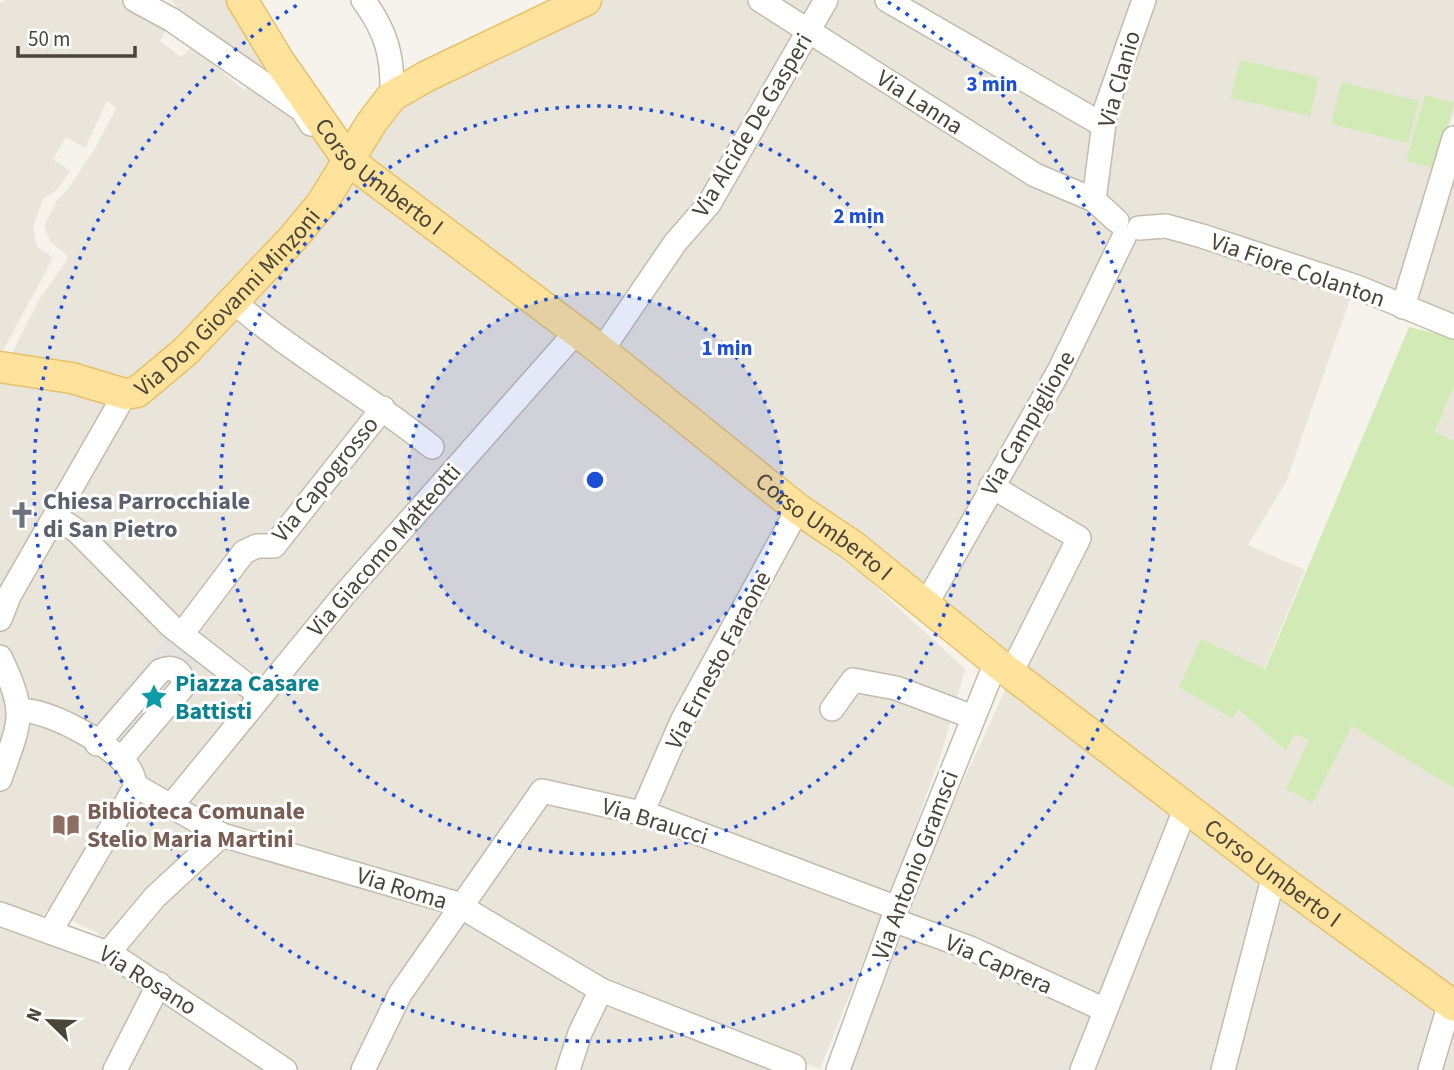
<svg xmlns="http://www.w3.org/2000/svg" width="1454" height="1070" viewBox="0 0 1454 1070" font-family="'Source Sans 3',sans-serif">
<rect width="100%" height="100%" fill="#f6f3ec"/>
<g fill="#eae5da">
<path d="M6 0H129L168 27 160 41 181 57 192 47 244 90 250 83 295 114 335 160 322 189 131 386 8 361 39 300 66 261 68 256 50 241 44 226 58 199 68 189 96 147 116 108 107 101 85 148 66 137 53 159 70 171 57 190 43 199 33 227 37 246 53 258 0 356V3Z"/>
<path d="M172 0H227L266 68 257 75 183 19Z"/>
<path d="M602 0H1454V111L1390 314 1350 299 1286 482 1248 545 1305 570 1264 669 1237 710 1285 750 1294 733 1309 741 1313 803 1352 725 1454 788V987L1318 891 821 513 756 455 748 461 535 282 356 156 392 105 567 21Z"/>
<path d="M1454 169V317L1415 303Z"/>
<path d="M347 177 497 289 767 505 863 575 965 669 942 751 902 864 820 1069 788 1056 778 1070H298L277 1060 95 932 68 919 51 906 38 920 0 908V371L131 403Z"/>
<path d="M1454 386V441L1435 432Z"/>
<path d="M1005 690 1088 745 1177 813 1073 1070H845L920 876Z"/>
<path d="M1185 822 1261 878 1215 1070H1087Z"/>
<path d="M1278 896 1454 1016V1070H1230Z"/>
<path d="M0 928 93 958 122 973 147 991 108 1070H0Z"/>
<path d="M164 994 270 1070H124Z"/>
</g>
<g fill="#d2eab5">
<path d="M1240 60 1319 78 1310 116 1231 98Z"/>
<path d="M1342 82 1419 101 1408 143 1331 124Z"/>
<path d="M1425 95 1454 103 1436 169 1406 161Z"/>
<path d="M1409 327 1454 338V386L1435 432 1454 441V788L1352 726 1313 803 1286 789 1309 740 1294 734 1286 751 1238 710 1231 718 1179 687 1201 639 1265 669Z"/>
</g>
<path fill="#e5e3e0" d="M168 635 200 662 193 671 204 680 148 748 142 743 134 752 97 722Z"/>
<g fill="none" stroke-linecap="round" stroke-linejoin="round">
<defs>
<g id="minor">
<path d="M135 0 172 20 302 110 311 124"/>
<path d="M363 0C387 32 393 57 392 96"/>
<path d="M760 0 1035 175 1094 200 1117 221"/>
<path d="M887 0 1103 125"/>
<path d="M1094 200 1106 108 1144 0"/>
<path d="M1139 228 1166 226 1202 236 1357 287 1454 327"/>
<path d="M233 301C295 355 368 395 432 447"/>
<path d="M1403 307 1454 138"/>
<path d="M602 350 675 243 709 204 826 0"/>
<path d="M991 486 1079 538 1011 673"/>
<path d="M55 516 77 531 171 626 261 696"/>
<path d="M925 606 1059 371 1124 237"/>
<path d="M0 619 9 596 125 394"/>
<path d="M182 634 244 552 257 546H274L383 408"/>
<path d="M0 657C28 715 20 721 0 779"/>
<path d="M832 709 853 680 896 688 973 717"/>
<path d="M20 711C47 708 117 747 130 770 133 774 134 781 136 786L222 835 455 903 601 990 794 1066"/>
<path d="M97 744 160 671C174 664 185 673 182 688L121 759"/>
<path d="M171 806 343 596 577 331"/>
<path d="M642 813 682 721 798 509"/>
<path d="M0 914 113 955 285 1070"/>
<path d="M893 920 970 948 1105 1010"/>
<path d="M50 932 136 786"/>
<path d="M108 953 155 897 222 835"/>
<path d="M115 1070 159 984"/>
<path d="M363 1070 400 994 542 791 650 815 897 908"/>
<path d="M568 1070 580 1033 601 990"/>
<path d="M838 1070 897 908 996 662"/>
<path d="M1082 1070 1186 807"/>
<path d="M1223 1070 1274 875"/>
<path d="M1430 1070 1450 1003"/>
</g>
<g id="major">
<path id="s1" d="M242 0 279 61 348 160 597 347 798 509 853 546 996 662 1274 875 1454 1006"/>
<path id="s2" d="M0 367 72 378 125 394 137 392 186 351 293 238 322 203 372 122 392 96 427 76 586 0"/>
</g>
</defs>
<use href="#minor" stroke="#c2bbae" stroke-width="26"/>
<use href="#major" stroke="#e6c16a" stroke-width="33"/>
<use href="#minor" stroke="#fff" stroke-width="23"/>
<use href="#major" stroke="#ffe39c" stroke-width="30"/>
</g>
<circle cx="595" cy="480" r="187" fill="#1d4ed8" fill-opacity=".12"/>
<g fill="none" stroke="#1d4ed8" stroke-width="3.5" stroke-dasharray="3.5 7">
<circle cx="595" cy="480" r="187"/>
<circle cx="595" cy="480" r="374"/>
<path d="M888 2A561 561 0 1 1 302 2"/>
</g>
<defs>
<symbol id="church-bare" viewBox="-9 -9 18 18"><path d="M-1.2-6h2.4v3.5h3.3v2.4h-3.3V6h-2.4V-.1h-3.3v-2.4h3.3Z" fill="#6b7280" stroke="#fff" stroke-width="2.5" paint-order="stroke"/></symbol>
<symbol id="sight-bare" viewBox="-9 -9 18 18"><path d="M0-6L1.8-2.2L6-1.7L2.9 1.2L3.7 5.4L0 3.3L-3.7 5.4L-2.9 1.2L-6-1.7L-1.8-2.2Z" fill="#0f9aa8" stroke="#fff" stroke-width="2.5" paint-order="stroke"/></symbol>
<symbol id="library-bare" viewBox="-9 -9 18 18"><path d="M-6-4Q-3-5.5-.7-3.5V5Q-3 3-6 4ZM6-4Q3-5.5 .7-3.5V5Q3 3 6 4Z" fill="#8d6e63" stroke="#fff" stroke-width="2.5" paint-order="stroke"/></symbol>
</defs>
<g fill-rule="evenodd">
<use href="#church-bare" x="3" y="496" width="38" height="38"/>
<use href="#sight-bare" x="135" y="678" width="38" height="38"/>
<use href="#library-bare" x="47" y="806" width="38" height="38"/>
</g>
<g text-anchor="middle" stroke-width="6" stroke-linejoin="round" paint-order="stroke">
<g font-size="24" fill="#4b4439" stroke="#fff">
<text transform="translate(1119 79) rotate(-74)" y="8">Via Clanio</text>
<text transform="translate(920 102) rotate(33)" y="8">Via Lanna</text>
<text transform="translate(752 125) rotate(-59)" y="8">Via Alcide De Gasperi</text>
<text dy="8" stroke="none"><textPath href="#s1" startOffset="226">Corso Umberto I</textPath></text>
<text transform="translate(1298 270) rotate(19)" y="8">Via Fiore Colanton</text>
<text dy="8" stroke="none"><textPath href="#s2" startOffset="268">Via Don Giovanni Minzoni</textPath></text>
<text transform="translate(1028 423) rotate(-60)" y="8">Via Campiglione</text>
<text transform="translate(325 479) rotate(-51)" y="8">Via Capogrosso</text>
<text dy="8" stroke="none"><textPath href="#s1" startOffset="793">Corso Umberto I</textPath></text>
<text transform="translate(384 550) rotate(-49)" y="8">Via Giacomo Matteotti</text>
<text transform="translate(718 660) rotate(-62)" y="8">Via Ernesto Faraone</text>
<text transform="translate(655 821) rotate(17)" y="8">Via Braucci</text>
<text transform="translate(915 865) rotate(-69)" y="8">Via Antonio Gramsci</text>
<text dy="8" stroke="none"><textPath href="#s1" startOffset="1360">Corso Umberto I</textPath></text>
<text transform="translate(402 888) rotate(17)" y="8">Via Roma</text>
<text transform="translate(999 964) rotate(24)" y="8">Via Caprera</text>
<text transform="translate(148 980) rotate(32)" y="8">Via Rosano</text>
</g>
<g font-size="24" font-weight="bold" fill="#5b616d" stroke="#fff" text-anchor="start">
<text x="43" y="509">Chiesa Parrocchiale<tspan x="43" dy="28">di San Pietro</tspan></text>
</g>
<g font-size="24" font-weight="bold" fill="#0d838f" stroke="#fff" text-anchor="start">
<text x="175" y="691">Piazza Casare<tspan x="175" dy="28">Battisti</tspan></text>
</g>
<g font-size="24" font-weight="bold" fill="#785e54" stroke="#fff" text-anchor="start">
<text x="87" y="819">Biblioteca Comunale<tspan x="87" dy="28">Stelio Maria Martini</tspan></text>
</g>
</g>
<circle cx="595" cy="480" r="10" fill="#1d4ed8" stroke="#fff" stroke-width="3.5"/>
<g font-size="21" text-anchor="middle" font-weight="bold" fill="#1d4ed8" stroke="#fff" stroke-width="6" stroke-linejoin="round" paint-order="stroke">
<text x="992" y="91">3 min</text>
<text x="859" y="223">2 min</text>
<text x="727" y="355">1 min</text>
</g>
<g transform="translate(49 1021) rotate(293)" stroke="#ffffff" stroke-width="5" paint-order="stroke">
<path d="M0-5L12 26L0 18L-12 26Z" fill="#4b4439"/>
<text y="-10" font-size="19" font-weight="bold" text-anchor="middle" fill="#4b4439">N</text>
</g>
<path d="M18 46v10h117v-10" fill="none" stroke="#4b4439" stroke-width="3.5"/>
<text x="28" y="46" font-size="21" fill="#4b4439" stroke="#ffffff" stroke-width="5" paint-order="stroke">50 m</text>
</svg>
